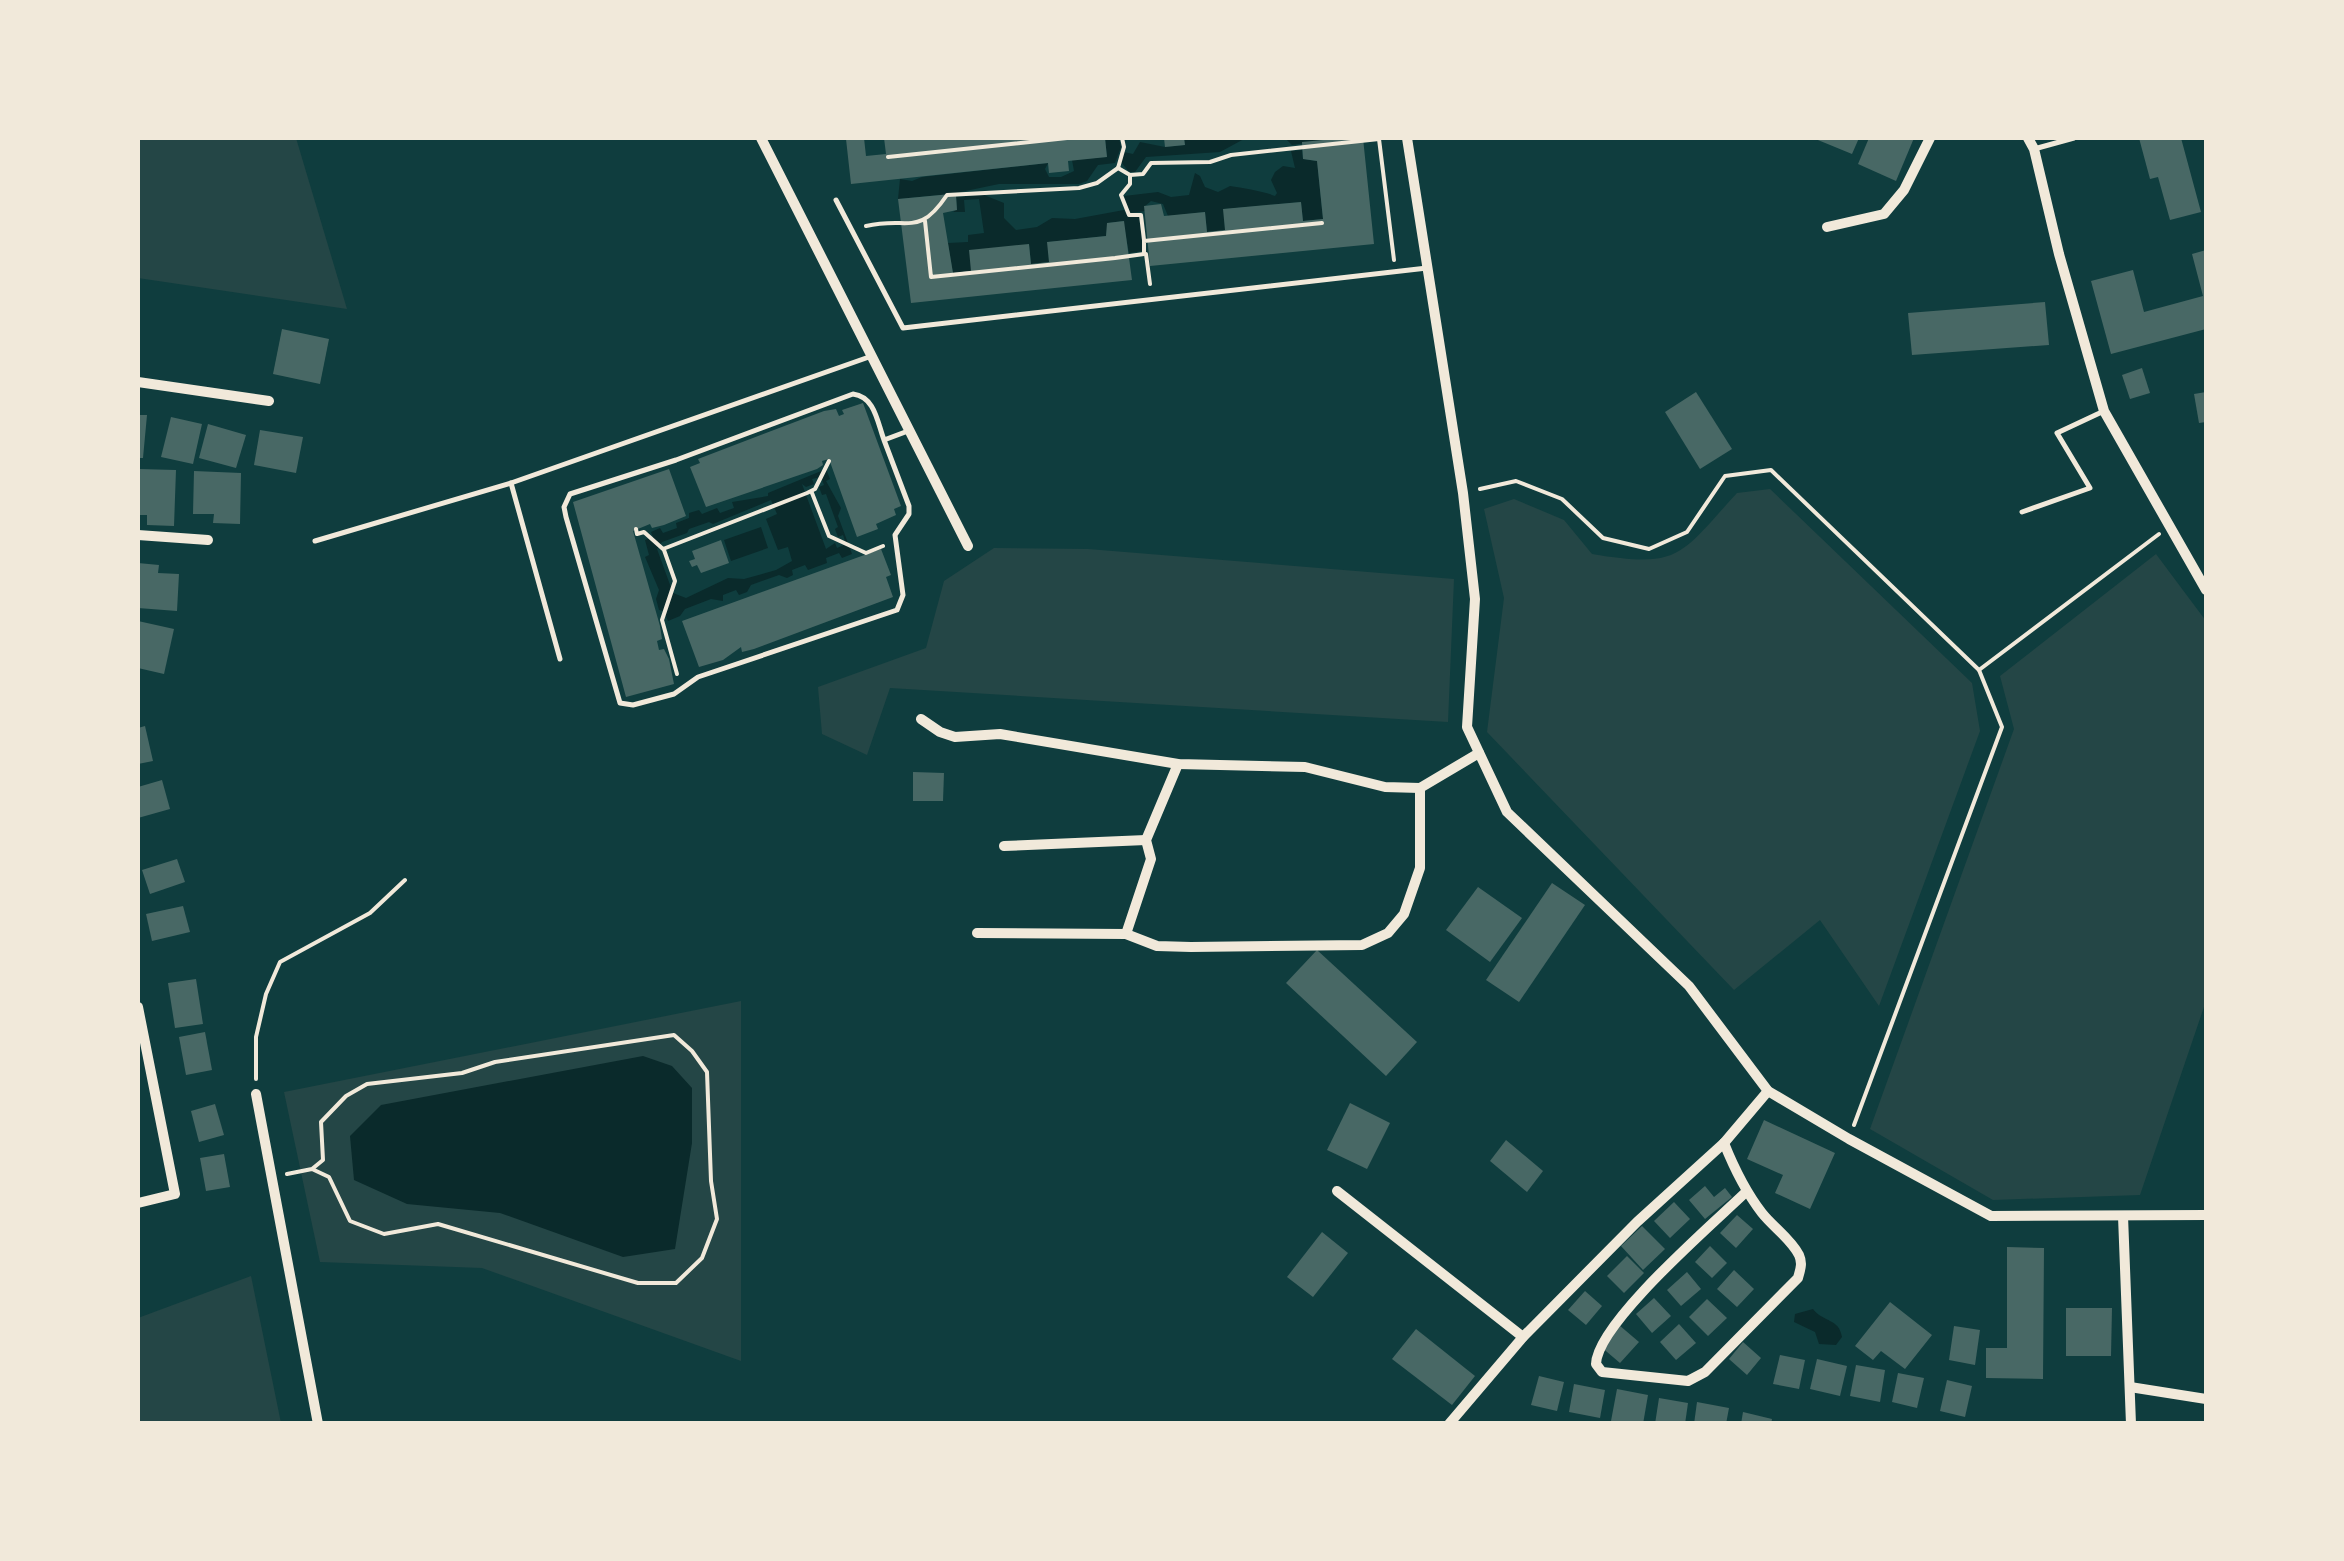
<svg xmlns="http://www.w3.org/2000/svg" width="2344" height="1561" viewBox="0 0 2344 1561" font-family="Merriweather,serif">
<rect width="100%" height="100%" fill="#0f3d3e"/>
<g fill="#244646">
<path d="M138 138H296L347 309 138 278Z"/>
<path d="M1770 489 1972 683 1980 731 1879 1006 1820 920 1734 990 1487 732 1504 598 1484 509 1514 499 1564 520 1592 554C1681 569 1680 555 1737 493Z"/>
<path d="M994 548 1088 549 1454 579 1448 722 890 688 867 755 822 734 818 687 926 648 944 581Z"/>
<path d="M2156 554 2206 621V1001L2140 1195 1993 1200 1870 1129 2014 729 2000 676Z"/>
<path d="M741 1001V1361L482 1268 320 1262 284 1092Z"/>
<path d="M251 1276 281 1423H138V1318Z"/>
</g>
<g fill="#0a2a2b" fill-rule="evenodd">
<path d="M1105 138H1119L1121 147 1115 163 1098 165 1087 181 1079 184H999L951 194 898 199 900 179 912 181 922 177 1048 163 1045 169 1049 177H1061L1074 171 1072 160 1107 157Z"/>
<path d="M1184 138H1331V139L1292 145 1286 139H1244L1220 152 1146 157 1135 172H1129L1121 162 1124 152 1133 154 1140 142 1165 147 1185 145Z"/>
<path d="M1302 150 1303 159 1317 161 1323 219 1303 221 1301 202 1224 209 1225 230 1207 232 1205 212 1168 216 1163 204 1151 201 1145 206V211L1130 213 1124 196 1158 192 1171 197 1189 195 1195 173 1200 176 1205 187 1218 192 1230 186C1243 188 1263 191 1275 196L1277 193 1271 180 1275 172 1283 166 1295 168 1291 151Z"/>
<path d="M984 195 1004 203V218L1016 230 1037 227 1052 218 1075 219 1124 210 1128 217H1139L1143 251 1129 253 1123 221 1108 223 1106 236 1048 242 1049 262 1031 264 1029 244 971 271 953 273 948 243 968 242V235L984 233 979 199 964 200 965 212H953L957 209 956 197Z"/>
<path d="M826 469 830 479 826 481 841 508 838 516 852 554 842 558 839 553 826 558 827 563 808 570 805 565 792 570 793 575 787 578 779 575 751 585 747 592 739 595 736 590 723 595V601L711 599 685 609 680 616 668 621 664 611 659 610 656 599 659 590 645 557 649 555 645 540 653 537 651 532 660 528 663 533 677 528 676 523 689 518V513L699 510 702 514 717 508 720 513 734 508 732 502 768 496V493ZM821 477 824 485 819 487 822 495 826 494 838 527 835 529 838 537 843 535 846 544 837 548 835 543 826 549 802 484 806 487 814 484 812 479ZM771 500 777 514 766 519 778 550 788 547 792 561 776 570 744 579 728 578 686 598 673 593 657 549 662 542 687 533 689 529 709 522 713 524Z"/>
<path d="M761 527 768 548 731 561 724 540Z"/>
<path d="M643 1056 672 1066 692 1088V1143L675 1249 623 1257 500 1213 407 1204 354 1180 350 1136 381 1105Z"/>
<path d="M1813 1309C1824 1323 1839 1318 1842 1337L1836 1345 1819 1344 1815 1332 1794 1322 1795 1314Z"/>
</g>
<g fill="#486865">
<path d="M864 138 866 156 886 154 884 138H1105L1107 157 1068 161 1069 171 1049 173 1048 163 851 184 846 139Z"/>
<path d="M1164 138H1184L1185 145 1165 147Z"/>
<path d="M1344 138H1363L1374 244 1150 266 1144 206 1161 204 1164 216 1205 212 1207 232 1225 230 1223 209 1301 202 1303 221 1323 219 1317 161 1303 159 1302 142Z"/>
<path d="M1813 138H1859L1852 154Z"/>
<path d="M1869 138H1914L1896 181 1858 164Z"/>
<path d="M2139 138H2181L2201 212 2170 220 2158 177 2150 179Z"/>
<path d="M951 194 956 195 957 210 943 213 953 273 971 271 969 250 1029 244 1031 264 1049 262 1047 242 1106 236 1107 223 1124 221 1132 280 911 303 898 199Z"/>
<path d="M2206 250V329L2111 354 2091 281 2133 270 2144 312 2203 296 2192 254Z"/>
<path d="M2045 302 2049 345 1912 355 1908 313Z"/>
<path d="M282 329 329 339 320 384 273 374Z"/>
<path d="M2142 368 2150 393 2130 399 2122 375Z"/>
<path d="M1696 392 1732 449 1700 469 1665 412Z"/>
<path d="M2206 392V422L2199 423 2194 394Z"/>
<path d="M863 403 901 506 894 509 896 515 876 524 878 529 857 537 829 459 822 461 823 465 817 469 706 507 690 467 700 463 698 459 824 411 836 409 839 416 844 414 842 410Z"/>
<path d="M138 415H147L143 458H138Z"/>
<path d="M171 417 202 424 193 464 161 457Z"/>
<path d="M208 424 246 435 236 468 199 458Z"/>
<path d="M260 430 303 437 296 473 254 465Z"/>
<path d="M138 469 176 470 174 526 147 525V515H138Z"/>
<path d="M669 469 686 516 664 525 652 528 650 524 633 531 660 626 662 639 657 641 659 650 664 649 669 659 674 684 626 697 573 502Z"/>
<path d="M194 471 241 473 240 524 213 523 214 514H193Z"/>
<path d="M721 540 729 563 701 573 697 565 692 567 689 561 695 559 692 551Z"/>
<path d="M881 549 891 575 886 577 893 597 754 649 742 652 741 647 723 660 699 667 682 621Z"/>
<path d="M138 563 159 565 158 573 179 574 177 611 138 608Z"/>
<path d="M138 621 174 629 164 674 138 668Z"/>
<path d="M145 726 153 761 138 764V728Z"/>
<path d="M913 772 944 773 943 801H913Z"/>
<path d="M162 780 170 809 138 818V787Z"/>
<path d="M177 859 185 882 150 894 142 870Z"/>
<path d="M1552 883 1585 905 1519 1002 1486 980Z"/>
<path d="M1478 887 1522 918 1490 962 1446 930Z"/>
<path d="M183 906 190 932 152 941 146 914Z"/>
<path d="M1317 950 1417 1042 1386 1076 1286 983Z"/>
<path d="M196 979 203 1024 175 1028 168 983Z"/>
<path d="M205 1032 212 1070 186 1075 179 1037Z"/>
<path d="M1350 1103 1390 1123 1367 1169 1327 1150Z"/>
<path d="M215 1104 224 1135 199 1142 191 1111Z"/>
<path d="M1764 1120 1835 1153 1810 1209 1775 1193 1783 1175 1747 1159Z"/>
<path d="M1506 1140 1543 1171 1527 1192 1490 1161Z"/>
<path d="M224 1154 230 1187 206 1191 200 1158Z"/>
<path d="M1705 1186 1714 1197 1725 1188 1732 1197 1705 1219 1689 1200Z"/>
<path d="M1674 1202 1690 1219 1670 1238 1654 1221Z"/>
<path d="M1737 1215 1753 1229 1736 1248 1720 1233Z"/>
<path d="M1642 1226 1665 1249 1643 1270 1621 1246Z"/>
<path d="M1322 1232 1348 1253 1313 1297 1287 1277Z"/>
<path d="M1710 1246 1727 1263 1712 1278 1695 1262Z"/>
<path d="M2007 1247 2044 1248 2043 1379 1986 1378V1348H2007Z"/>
<path d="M1627 1256 1644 1273 1624 1293 1607 1276Z"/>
<path d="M1734 1270 1754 1289 1737 1307 1717 1289Z"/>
<path d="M1687 1272 1701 1289 1681 1306 1667 1290Z"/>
<path d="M1585 1291 1602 1306 1586 1325 1568 1310Z"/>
<path d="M1654 1298 1671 1316 1652 1333 1636 1314Z"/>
<path d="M1707 1299 1727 1318 1708 1336 1689 1317Z"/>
<path d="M1890 1302 1932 1335 1905 1369 1881 1351 1873 1360 1855 1346Z"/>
<path d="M2066 1308H2112L2111 1356H2066Z"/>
<path d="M1679 1324 1696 1343 1676 1360 1660 1342Z"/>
<path d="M1619 1325 1639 1342 1620 1363 1600 1346Z"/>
<path d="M1954 1326 1980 1330 1975 1365 1949 1360Z"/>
<path d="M1416 1329 1475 1376 1452 1405 1392 1359Z"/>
<path d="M1743 1342 1761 1358 1747 1375 1729 1359Z"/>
<path d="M1780 1355 1805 1360 1799 1389 1773 1384Z"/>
<path d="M1817 1359 1847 1366 1840 1396 1810 1389Z"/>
<path d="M1856 1365 1885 1370 1880 1402 1850 1396Z"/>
<path d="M1898 1373 1924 1378 1917 1408 1892 1402Z"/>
<path d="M1539 1376 1564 1382 1557 1411 1531 1405Z"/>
<path d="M1947 1380 1972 1386 1965 1417 1940 1411Z"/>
<path d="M1574 1384 1605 1390 1600 1418 1569 1412Z"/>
<path d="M1617 1389 1648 1395 1643 1424 1611 1421Z"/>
<path d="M1659 1398 1688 1403 1685 1424H1655Z"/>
<path d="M1697 1402 1729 1408 1726 1424H1694Z"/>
<path d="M1743 1412 1772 1419 1771 1424H1741Z"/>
</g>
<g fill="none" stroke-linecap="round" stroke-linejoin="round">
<g stroke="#f1e9da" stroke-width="4">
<path d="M888 157 1067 138"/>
<path d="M1118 168 1124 147 1122 138"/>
<path d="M1130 175 1143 174 1151 163 1210 162 1231 155 1379 139 1394 260"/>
<path d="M925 221 931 277 1115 258 1144 254V241L1322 223"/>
<path d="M866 226C909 216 918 238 947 195L1079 188 1097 183 1118 168 1130 175V184L1121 195 1129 215H1141L1144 240"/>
<path d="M1146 254 1150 284"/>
<path d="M1480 489 1516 481 1562 499 1603 538 1649 549 1687 532 1725 476 1771 470 1979 670 2002 727 1854 1125"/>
<path d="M812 493 829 536 866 553 883 546"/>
<path d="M636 529 637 534 644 532 663 549 807 493 815 489 829 461"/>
<path d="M664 550 675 581 662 620 677 674"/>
<path d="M1979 670 2159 534"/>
<path d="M256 1079V1037L266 994 280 962 370 913 405 880"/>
<path d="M287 1174 312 1169 323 1160 321 1122 346 1096 367 1084 462 1073 495 1062 674 1035 692 1051 707 1072 711 1181 717 1219 702 1258 676 1283H638L438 1224 384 1234 350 1221 329 1177 312 1169"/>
</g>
<g stroke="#f1e9da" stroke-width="5">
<path d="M2034 149 2074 138"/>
<path d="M836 200 903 328 1427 268"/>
<path d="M884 440 909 506V514L895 535 903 595 897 610 698 677 674 694 633 705 620 703 566 517 564 507 570 494 676 460 853 394C875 397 877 421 884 440L908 431"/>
<path d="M2022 512 2090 488 2057 433 2104 411"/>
<path d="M315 541 511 483"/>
<path d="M560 659 511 483 869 357"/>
</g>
<g stroke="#f1e9da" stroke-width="10">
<path d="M761 138 968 546"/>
<path d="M1407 138 1463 493 1475 599 1467 727 1507 812 1689 986 1768 1091 1849 1139 1991 1216 2206 1215"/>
<path d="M2028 138 2034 149 2059 254 2104 411 2206 590"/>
<path d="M1827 227 1884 214 1904 190 1930 138"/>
<path d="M138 382 269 401"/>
<path d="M138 535 208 540"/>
<path d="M921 719 940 732 955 737 1000 734 1178 764 1305 767 1385 787 1420 788 1479 753"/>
<path d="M1004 846 1146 840"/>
<path d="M977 933 1126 934 1157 946 1191 947 1362 945 1388 933 1404 914 1420 868V788"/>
<path d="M1126 934 1151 859 1146 840 1178 764"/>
<path d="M138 1007 175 1194 138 1203"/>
<path d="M256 1094 318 1424"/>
<path d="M1724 1143C1734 1168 1745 1191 1762 1213 1773 1227 1791 1239 1799 1255 1803 1264 1800 1270 1798 1278L1705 1372 1688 1381 1602 1372 1596 1364C1597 1323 1714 1223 1747 1191"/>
<path d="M1337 1191 1523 1337"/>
<path d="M2123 1216 2131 1424"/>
<path d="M2130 1387 2206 1399"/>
<path d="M1449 1424 1523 1337 1637 1222 1724 1143 1768 1091"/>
</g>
</g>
<rect width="2344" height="1561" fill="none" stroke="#f1e9da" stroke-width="280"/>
</svg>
